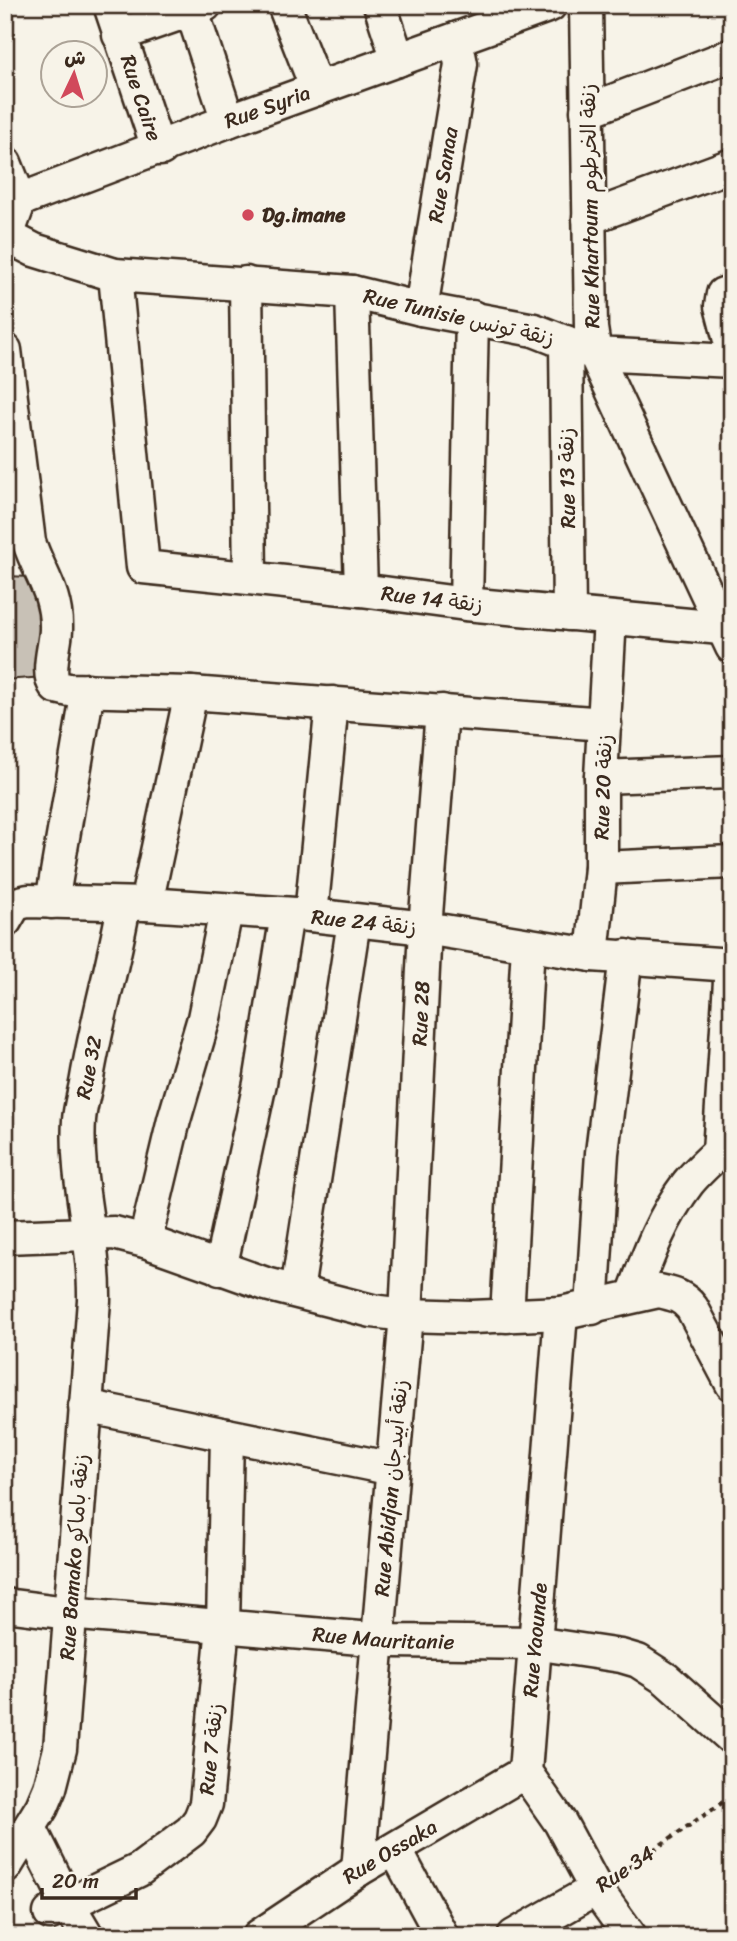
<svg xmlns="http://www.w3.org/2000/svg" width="737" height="1941" viewBox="0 0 737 1941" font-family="Sriracha,'Playpen Sans Arabic',sans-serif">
<rect width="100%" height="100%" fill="#f7f3e8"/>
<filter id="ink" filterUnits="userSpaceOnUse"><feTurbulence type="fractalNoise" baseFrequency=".0143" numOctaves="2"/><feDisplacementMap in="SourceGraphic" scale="14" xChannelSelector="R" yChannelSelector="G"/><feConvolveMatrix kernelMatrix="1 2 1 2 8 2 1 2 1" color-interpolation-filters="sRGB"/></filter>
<g filter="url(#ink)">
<path fill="#c8c1b6" stroke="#3b2a1e" stroke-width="2" d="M5 576 32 577 50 618 44 677 5 680Z"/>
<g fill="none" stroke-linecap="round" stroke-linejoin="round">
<defs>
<g id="street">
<path id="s1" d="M110 5 156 142 161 149"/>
<path d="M190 5 228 121"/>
<path d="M284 5 317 89"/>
<path d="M380 5 398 60"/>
<path d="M586 5 591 328 595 354 732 361"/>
<path d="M119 35 205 5"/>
<path d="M587 111 732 55"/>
<path d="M5 163 20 200"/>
<path d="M589 218 732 165"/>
<path d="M5 235 34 250 115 275 352 292 421 309 534 330 595 354 732 647"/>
<path id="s2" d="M5 241 20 200 228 121 550 5"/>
<path d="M115 275 143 567 361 590 466 604 721 628"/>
<path d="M246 283 250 577"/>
<path d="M352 292 361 590"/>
<path d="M732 292 723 294 721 306 732 348"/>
<path id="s3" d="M421 309 461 64 456 39"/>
<path d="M566 342 569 614"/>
<path d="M5 350 29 542C39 573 57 593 56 629 56 645 45 673 56 687L69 690 191 693 605 724"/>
<path d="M466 604 472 317"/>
<path d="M601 777 732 772"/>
<path d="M601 868 732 862"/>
<path d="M52 902 88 690"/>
<path d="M146 904 191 693"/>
<path d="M311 915 332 703"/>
<path d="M5 921 15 904 28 901 146 904 311 915 425 928 592 955 732 965"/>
<path d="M592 955 601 868V777L610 618"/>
<path d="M719 1152 731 965"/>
<path d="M5 1237 114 1233 145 1241 266 1284 372 1311 406 1315 472 1317 561 1313 659 1291C673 1294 683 1296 692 1308L732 1384"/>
<path d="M145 1241 174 1120 204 1018 226 911"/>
<path d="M220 1269 260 1083 287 914"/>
<path d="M297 1291 354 921"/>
<path d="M633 1296C648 1256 662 1217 688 1183 701 1167 717 1154 732 1140"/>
<path d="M592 1308 602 1153 626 956"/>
<path d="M561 1313 525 1772 560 1822 596 1889 630 1936"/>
<path d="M507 1316 528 945"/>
<path d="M85 1406 393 1469"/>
<path id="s4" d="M5 1605 68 1613 395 1641 534 1643 621 1656 638 1661 666 1679 732 1738"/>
<path d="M30 1828 68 1904 87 1936"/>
<path d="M395 1849 442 1936"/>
<path id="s5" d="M5 1867 42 1807 50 1788 60 1749 94 1300C95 1240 75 1180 79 1120 80 1106 85 1091 87 1078 97 1019 114 963 124 905"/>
<path id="s6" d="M358 1870 406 1315 425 928 442 711"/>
<path d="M50 1913 139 1870 191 1831 200 1819 206 1804 223 1626 227 1435"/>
<path id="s7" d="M259 1936 358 1870 525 1772"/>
<path d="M514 1936 596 1889"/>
</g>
</defs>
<use href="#street" stroke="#3b2a1e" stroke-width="37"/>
<path stroke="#3b2a1e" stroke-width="4.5" stroke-dasharray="5 5" stroke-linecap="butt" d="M620 1873 732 1796"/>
<use href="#street" stroke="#f7f3e8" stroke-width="32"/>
</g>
</g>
<circle fill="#d1495b" stroke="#f7f3e8" stroke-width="2.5" cx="248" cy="215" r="7"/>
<g text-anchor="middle" stroke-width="6" stroke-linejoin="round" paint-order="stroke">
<g font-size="21" fill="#3b2a1e" stroke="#f7f3e8">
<text dy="7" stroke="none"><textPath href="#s1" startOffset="98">Rue Caire</textPath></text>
<text dy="7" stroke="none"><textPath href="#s2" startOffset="308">Rue Syria</textPath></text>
<text dy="7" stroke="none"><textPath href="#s3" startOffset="136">Rue Sanaa</textPath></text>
<text transform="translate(590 206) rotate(-91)" y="7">Rue Khartoum زنقة الخرطوم</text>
<text transform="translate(459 317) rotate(13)" y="7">Rue Tunisie زنقة تونس</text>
<text transform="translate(567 478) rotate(-91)" y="7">Rue 13 زنقة</text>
<text transform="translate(432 599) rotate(7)" y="7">Rue 14 زنقة</text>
<text transform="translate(603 787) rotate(-88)" y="7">Rue 20 زنقة</text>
<text transform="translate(364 922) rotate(6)" y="7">Rue 24 زنقة</text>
<text dy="7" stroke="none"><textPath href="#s6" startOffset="859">Rue 28</textPath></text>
<text dy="7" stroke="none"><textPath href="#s5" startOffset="816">Rue 32</textPath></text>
<text transform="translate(391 1488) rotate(-85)" y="7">Rue Abidjan زنقة أبيدجان</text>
<text transform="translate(74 1557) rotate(-86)" y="7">Rue Bamako زنقة باماكو</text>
<text dy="7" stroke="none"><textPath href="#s4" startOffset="380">Rue Mauritanie</textPath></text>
<text transform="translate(535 1640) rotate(-85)" y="7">Rue Yaounde</text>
<text transform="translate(211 1749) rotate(-84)" y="7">Rue 7 زنقة</text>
<text dy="7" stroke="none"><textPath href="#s7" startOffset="156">Rue Ossaka</textPath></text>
<text transform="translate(625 1869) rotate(-34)" y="7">Rue 34</text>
</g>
<g font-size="21" font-weight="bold" fill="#3b2a1e" stroke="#f7f3e8" text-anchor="start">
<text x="262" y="222">Dg.imane</text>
</g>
</g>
<rect width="737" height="1941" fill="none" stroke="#f7f3e8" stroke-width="28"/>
<rect x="14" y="14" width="709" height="1913" fill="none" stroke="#3b2a1e" stroke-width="2.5" filter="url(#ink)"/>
<g transform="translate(74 74) rotate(4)"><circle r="33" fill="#f7f3e8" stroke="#aca397" stroke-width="2"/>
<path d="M0-5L12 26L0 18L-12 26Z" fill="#d1495b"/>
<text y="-10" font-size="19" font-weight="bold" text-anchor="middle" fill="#3b2a1e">ش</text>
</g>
<path d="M42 1888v10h94v-10" fill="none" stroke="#3b2a1e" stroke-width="3.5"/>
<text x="52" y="1888" font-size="21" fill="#3b2a1e" stroke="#f7f3e8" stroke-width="5" paint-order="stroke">20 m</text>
</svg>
